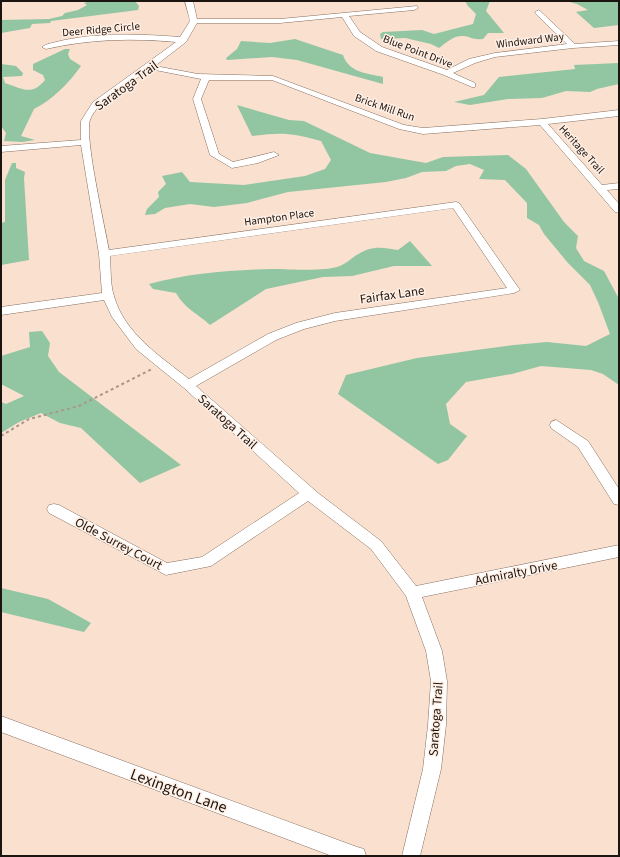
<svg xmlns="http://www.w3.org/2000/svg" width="620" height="857" viewBox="0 0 620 857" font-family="'Source Sans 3',sans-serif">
<rect width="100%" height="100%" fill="#f9e0cf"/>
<g fill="#92c5a1">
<path d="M90 1H135L139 6 138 10 51 21 50 23 32 24 30 28 1 33V20L49 19 62 16 65 13 78 10 87 5 84 3Z"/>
<path d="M465 1H490L486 11 504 33H488L483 39C472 40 472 37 464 36 454 35 447 42 439 48L431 44 405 38 381 39 380 34 383 32 422 30 434 34 473 24 476 14 468 6Z"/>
<path d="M566 1H619V25L594 28 576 12 588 10 577 4Z"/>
<path d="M295 39 343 55C349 73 367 73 383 77V84L297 60 272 57 227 60 226 58 237 49 241 41 270 43Z"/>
<path d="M65 49H70L68 54 70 59 81 66C69 83 52 100 34 109L21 136 35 140 22 142 4 141 6 133 1 126V64L16 66 23 73 22 76 3 77 5 83C23 89 32 96 45 80L43 75 33 70V64Z"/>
<path d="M619 63V84L597 89 590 92 566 91 542 98 508 99 470 105 454 102 484 95 499 77 575 69 574 65Z"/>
<path d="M237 105 289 120 304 121 370 153 426 163 443 157 508 155 526 169 564 222 578 236 576 248 584 261 604 271 619 299V385L603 374 591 370 541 366 512 374 466 382 446 404 450 424 467 436 448 460 438 464 338 394 346 375 417 358 514 345 547 342 586 346 610 334 598 302 590 285 568 263 544 234 539 225 527 218V203L505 180 479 179 484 170 470 164 456 166 446 171 422 172 406 178 386 182 288 192 247 203 214 207 190 204 165 208 155 214 145 215 147 209 159 197 158 192 166 184 162 176 182 172 190 182 244 185 305 176 325 169 331 160 321 141C292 133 282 132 252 136Z"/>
<path d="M12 163H16V168L25 172 24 178 29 260 1 265V223L5 222V180Z"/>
<path d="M410 241 432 266H394L352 276 323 277 266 289 210 325C197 313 185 309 176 293L153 289 149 284C189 273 232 270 273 269 291 269 324 272 340 266 345 264 351 259 355 256 371 245 381 247 398 250Z"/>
<path d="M42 331 50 343 48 356 59 372 181 465 140 483 81 428 60 423 41 413 19 422 1 433V402L6 404 24 396 1 384V356L30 347 29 332Z"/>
<path d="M1 588 48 599 91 623 84 632 1 612Z"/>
</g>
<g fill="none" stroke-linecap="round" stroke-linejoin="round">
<defs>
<g id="street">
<path d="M185 1H193L197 19H280L417 6 418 8 414 10 349 16 360 32 382 47 447 70 469 59 495 53 567 44 536 14 535 12 539 10 575 44 619 41V45L573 48 495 57 475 63 453 73 475 83V87H472L444 75 376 51 354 36 342 17 280 23H197L186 42 155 66 198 74 273 76 404 125 423 128 542 119 619 110V116L548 124 602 185 619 183V189L607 190 619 204V213L615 212 540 125 423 134 399 129 272 80H209L201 99 219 154 233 162 274 152 279 155 258 163 232 168 210 155 193 99 201 79 150 69C133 82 97 100 90 120 84 135 105 228 109 250L456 202 459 203 520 290 514 293 335 321 304 329 276 340 196 386 318 493 381 541 416 586 619 545V557L422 597 442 651 447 681 446 725 441 769 420 856H402L423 769 428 725 431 681 426 651 406 596 371 549 308 501 211 566 166 575 49 513 47 509 49 505 54 504 59 505 167 563 202 557 299 493 184 388 136 349 112 317 104 300 1 315V307L102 293 99 254 81 145 1 152V146L81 140V121L93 102 176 42C132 38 89 39 46 49L42 47C46 44 52 43 56 42 97 32 139 34 180 37L190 21ZM453 208 507 288 335 313 296 323 268 334 189 379C161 357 124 333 114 296 110 284 111 269 110 256Z"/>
<path d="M556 420 588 441 619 489V505L614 504 578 447 551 428 550 425 551 422Z"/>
<path d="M1 716 357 847 364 849 366 856H332L1 732Z"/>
</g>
</defs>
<use href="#street" stroke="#866f60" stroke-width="1"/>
<path stroke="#a99689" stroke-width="2" stroke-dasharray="3 3" stroke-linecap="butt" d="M1 436 29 419 79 406 152 369"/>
<use href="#street" fill="#fff" fill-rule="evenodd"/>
</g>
<g text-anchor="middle" stroke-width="3" stroke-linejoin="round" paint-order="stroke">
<g font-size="11" fill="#1c140e" stroke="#ffefe5">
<text transform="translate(101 29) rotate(-5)" y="4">Deer Ridge Circle</text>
<text transform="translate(530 40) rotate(-7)" y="4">Windward Way</text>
<text transform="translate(418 51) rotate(21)" y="4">Blue Point Drive</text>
<text transform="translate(385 107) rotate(19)" y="4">Brick Mill Run</text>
<text transform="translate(582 149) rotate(48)" y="4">Heritage Trail</text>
<text transform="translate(279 217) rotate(-8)" y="4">Hampton Place</text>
</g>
<g font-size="13" fill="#1c140e" stroke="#ffefe5">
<text transform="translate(126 85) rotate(-36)" y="5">Saratoga Trail</text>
<text transform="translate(392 294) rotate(-8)" y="5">Fairfax Lane</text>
<text transform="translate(228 421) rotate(42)" y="5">Saratoga Trail</text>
<text transform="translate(119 543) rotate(28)" y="5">Olde Surrey Court</text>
<text transform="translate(516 572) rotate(-11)" y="5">Admiralty Drive</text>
<text transform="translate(435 719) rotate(-86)" y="5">Saratoga Trail</text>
</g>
<g font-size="16" fill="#1c140e" stroke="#ffefe5">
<text transform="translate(179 790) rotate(20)" y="6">Lexington Lane</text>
</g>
</g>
<rect width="620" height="857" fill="none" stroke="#1c140e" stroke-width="4"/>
</svg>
